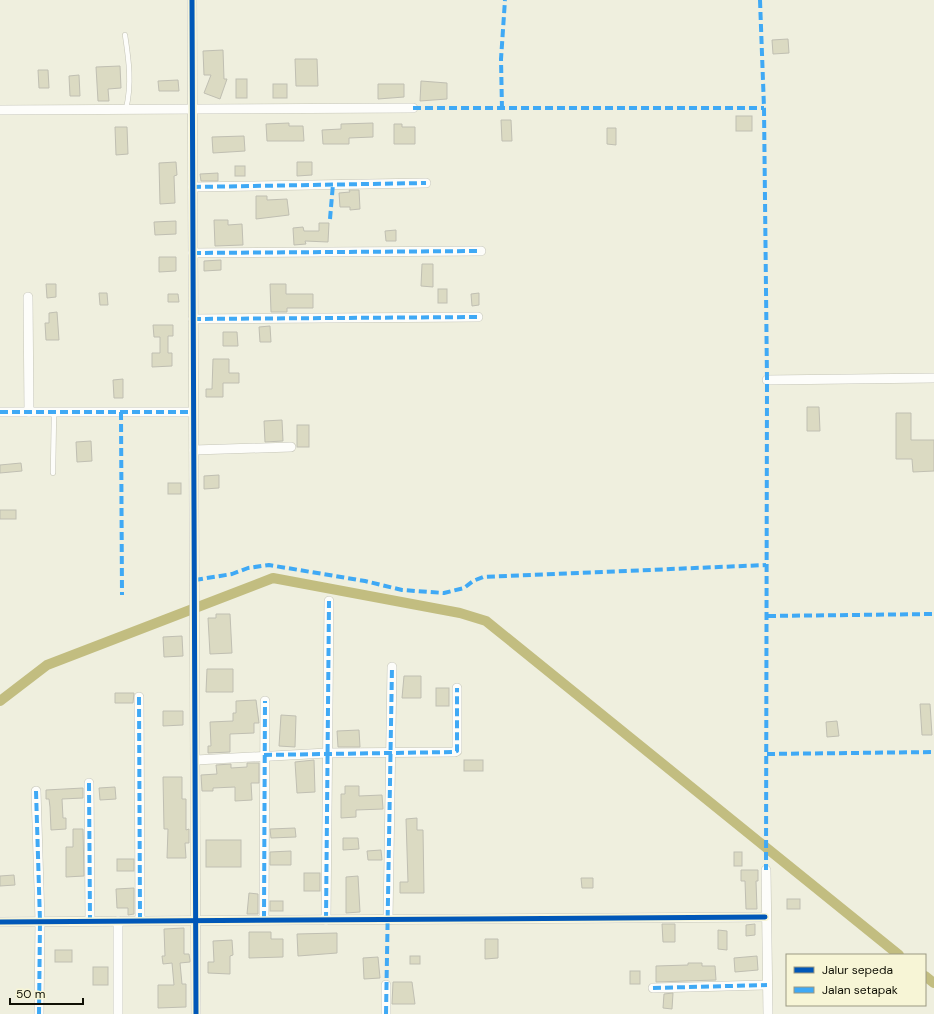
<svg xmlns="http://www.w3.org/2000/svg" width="934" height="1014" viewBox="0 0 934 1014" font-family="'DM Sans',sans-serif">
<rect width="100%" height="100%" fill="#efefde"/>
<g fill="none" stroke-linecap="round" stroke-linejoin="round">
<g stroke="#c2bd80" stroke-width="10">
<path d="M0 701 47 665 273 578 460 613 486 621 899 955"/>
<path d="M925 976 934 983"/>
</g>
</g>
<g fill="#dbdac2" stroke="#c0bfb2">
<path d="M788 39 789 53 773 54 772 40Z"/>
<path d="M223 50 224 79H227L220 99 204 93 211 75H204L203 51Z"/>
<path d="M295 59H317L318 86H296Z"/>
<path d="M120 66 121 88 108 89 109 101H98L96 67Z"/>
<path d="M38 70H48L49 88H39Z"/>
<path d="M79 75 80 96H70L69 76Z"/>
<rect x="236" y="79" width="11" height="19"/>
<path d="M178 80 179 91H159L158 81Z"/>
<path d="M421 81 447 83V99L420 101Z"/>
<rect x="273" y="84" width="14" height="14"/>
<path d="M378 84H404V97L378 99Z"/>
<rect x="736" y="116" width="16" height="15"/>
<path d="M501 120H511L512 141H502Z"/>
<path d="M289 123V126H303L304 141H267L266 124Z"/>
<path d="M373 123V137L349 138V144H323L322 130 341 129V124Z"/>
<path d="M394 124H402V127H415V144H394Z"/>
<path d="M115 127H127L128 154 116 155Z"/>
<path d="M607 128H616V145L607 144Z"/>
<path d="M244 136 245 151 213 153 212 137Z"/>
<path d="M176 162 177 175 174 176 175 203 160 204 159 163Z"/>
<path d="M297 162H312V175L297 176Z"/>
<rect x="235" y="166" width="10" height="10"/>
<path d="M218 173V181H201L200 174Z"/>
<path d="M349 190H359L360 209 350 210V207H340L339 193 350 192Z"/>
<path d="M256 196H267V200L287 199 289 215 256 219Z"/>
<path d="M214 220H228V225L242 224 243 245 215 246Z"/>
<path d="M176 221V234L155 235 154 222Z"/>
<path d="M319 223H329L328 242 305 241 306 244 294 245 293 228 303 227 304 231H319Z"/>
<path d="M396 230V241H386L385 231Z"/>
<path d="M159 257H176V271L159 272Z"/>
<path d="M221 260V270L204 271V261Z"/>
<path d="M422 264H433V287L421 286Z"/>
<path d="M46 284H56V297L47 298Z"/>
<path d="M270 284H286V294H313V308H287V312H271Z"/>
<rect x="438" y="289" width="9" height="14"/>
<path d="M99 293H107L108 305H100Z"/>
<path d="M479 293V305L472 306 471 294Z"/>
<path d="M168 294H178L179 302H168Z"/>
<path d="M57 312 59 340H46L45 323H49V313Z"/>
<path d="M153 325H173V336H168V353H172V366L152 367V353H160V337H154Z"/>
<path d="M270 326 271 342H260L259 327Z"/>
<path d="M223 332H237L238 346H223Z"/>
<path d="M213 359H229V373H239V383H223V397H206V389H212Z"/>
<path d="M123 379V398H114L113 380Z"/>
<path d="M807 407H819L820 431H807Z"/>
<path d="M896 413H911V440H934V471L913 472 912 459H896Z"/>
<path d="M282 420 283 441 265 442 264 421Z"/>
<rect x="297" y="425" width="12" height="22"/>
<path d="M91 441 92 461 77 462 76 442Z"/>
<path d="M21 463 22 471 0 473V465Z"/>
<path d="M219 475V488L204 489V476Z"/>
<rect x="168" y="483" width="13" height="11"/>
<rect x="0" y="510" width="16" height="9"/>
<path d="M216 614H230L232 653 210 654 208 618H216Z"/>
<path d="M182 636 183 656 164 657 163 637Z"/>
<path d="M207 669H233V692H206Z"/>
<path d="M404 676H421V698H402Z"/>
<rect x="436" y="688" width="13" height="18"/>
<path d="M115 693H134L133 703H115Z"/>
<path d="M256 700 259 723H254V733L230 734V752L208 753V746H211L210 722 233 721V713H236V701Z"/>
<path d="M920 704H930L932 735H922Z"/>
<path d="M163 711H183V725L163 726Z"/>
<path d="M281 715 296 716 295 747 279 746Z"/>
<path d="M837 721 839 736 827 737 826 722Z"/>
<path d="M359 730 360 747H338L337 731Z"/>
<path d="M314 760 315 792 297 793 295 762Z"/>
<rect x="464" y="760" width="19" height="11"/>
<path d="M247 763H259V783H251L252 800 235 801V787L213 788V791H202L201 775 217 774 216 765 231 764V768L247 767Z"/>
<path d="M163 777H182V799H186V830L189 829V843H185L186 858H167L168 829H164Z"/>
<path d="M345 786H359V796L382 795 383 809 356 810V817L341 818V794H345Z"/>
<path d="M115 787 116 799 100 800 99 788Z"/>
<path d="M83 788V798L62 799 63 818H66V829L51 830 50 807 49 799H46V790Z"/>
<path d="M417 818V830H423L424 893H400V882H408L406 819Z"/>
<path d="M295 828 296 837 271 838 270 829Z"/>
<path d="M73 829H83L84 876 66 877V847H73Z"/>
<path d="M343 838H358L359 849 343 850Z"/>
<rect x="206" y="840" width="35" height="27"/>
<path d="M381 850 382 860H368L367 851Z"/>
<path d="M291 851V865H270V852Z"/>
<rect x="734" y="852" width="8" height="14"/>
<rect x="117" y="859" width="17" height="12"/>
<path d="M741 870H758V881H756L757 909H746L745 881H741Z"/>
<rect x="304" y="873" width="16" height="18"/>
<path d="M14 875 15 885 0 886V876Z"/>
<path d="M358 876 360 912 346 913V877Z"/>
<path d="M581 878H593V888H582Z"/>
<path d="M134 888V914L128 915V908H117L116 889Z"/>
<path d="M249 893 258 894V914H247Z"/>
<rect x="787" y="899" width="13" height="10"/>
<rect x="270" y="901" width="13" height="10"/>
<path d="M662 924H675V942H663Z"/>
<path d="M755 924V935L746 936V925Z"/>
<path d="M184 928V954H189L190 960V962L180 963 182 984H186V1007L158 1008V985H174L172 963 163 964 162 956H165L164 929Z"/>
<path d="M718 930 727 931V950L718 949Z"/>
<path d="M249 932H271V939H283V957L249 958Z"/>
<path d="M337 933V953L298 956 297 934Z"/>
<path d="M485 939H498V958L485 959Z"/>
<path d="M232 940 233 955 230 956V974L208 973V962H214L213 941Z"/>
<rect x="55" y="950" width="17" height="12"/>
<rect x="410" y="956" width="10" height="8"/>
<path d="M757 956 758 970 735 972 734 958Z"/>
<path d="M378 957 380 978 364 979 363 958Z"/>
<path d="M688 963H702V966H715L716 980 656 982V966L688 965Z"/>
<rect x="93" y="967" width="15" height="18"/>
<rect x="630" y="971" width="10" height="13"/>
<path d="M393 982H412L415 1004H392Z"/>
<path d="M673 993 672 1009 663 1008 664 994Z"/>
</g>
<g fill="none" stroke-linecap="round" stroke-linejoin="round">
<defs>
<g id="lane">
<path d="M125 35C129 61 132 84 126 109"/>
<path d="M53 473 54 412"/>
</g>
<g id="street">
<path d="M192 0 196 1014"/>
<path d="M0 110 413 108"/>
<path d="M193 187 426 183"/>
<path d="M193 253 481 251"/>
<path d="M28 297 29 412"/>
<path d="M193 319 478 317"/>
<path d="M767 380 934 378"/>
<path d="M0 412H193"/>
<path d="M194 450 291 447"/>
<path d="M139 697 140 920"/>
<path d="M196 760 327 753 455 752 457 751V688"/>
<path d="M89 783 90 921"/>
<path d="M36 791 40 921 39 1014"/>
<path d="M766 870 768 1014"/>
<path d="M264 919 265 701"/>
<path d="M326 920 329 601"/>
<path d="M388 920 392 667"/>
<path d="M0 922 765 917"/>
<path d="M653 988 767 985"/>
<path d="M118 1014V921"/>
<path d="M386 1014V985"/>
</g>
</defs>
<use href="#lane" stroke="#c5c5b8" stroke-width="5.5"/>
<use href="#street" stroke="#c5c5b8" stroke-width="10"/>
<use href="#lane" stroke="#fdfdfa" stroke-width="4.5"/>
<use href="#street" stroke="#fdfdfa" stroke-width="9"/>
<g stroke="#3fa9f5" stroke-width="4" stroke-dasharray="8 4" stroke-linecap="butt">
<path d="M760 0 764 108 767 380 766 870"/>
<path d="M413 108H764"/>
<path d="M502 109 501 59 505 0"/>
<path d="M193 187 426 183"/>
<path d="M330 219 333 184"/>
<path d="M193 253 481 251"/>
<path d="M193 319 478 317"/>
<path d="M0 412H193"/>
<path d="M121 412 122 595"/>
<path d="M195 580 232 574 248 568 269 565 365 581 402 590 444 593 464 588 473 581 483 577 766 565"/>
<path d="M768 616 934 614"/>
<path d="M139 697 140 920"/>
<path d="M767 754 934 752"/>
<path d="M264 755 455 752 457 751V688"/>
<path d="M89 783 90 921"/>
<path d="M36 791 40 921 39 1014"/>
<path d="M264 919 265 701"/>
<path d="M326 920 329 601"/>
<path d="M653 988 767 985"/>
<path d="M386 1014 392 667"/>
</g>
<defs>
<g id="cycleway">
<path d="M192 0 196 1014"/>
<path d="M0 922 765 917"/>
</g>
</defs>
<use href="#cycleway" stroke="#f7f5d6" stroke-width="8"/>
<use href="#cycleway" stroke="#0057b8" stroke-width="5"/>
</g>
<rect x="786" y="954" width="140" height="52" fill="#f7f5d6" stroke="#9b9982"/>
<rect x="794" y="967" width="20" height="6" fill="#0057b8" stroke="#9b9982"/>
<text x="822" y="974" font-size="12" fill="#101005">Jalur sepeda</text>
<rect x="794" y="987" width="20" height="6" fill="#3fa9f5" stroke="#9b9982"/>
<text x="822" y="994" font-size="12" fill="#101005">Jalan setapak</text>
<path d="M10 998v6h73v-6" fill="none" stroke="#101005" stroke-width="2"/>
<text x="16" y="998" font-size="12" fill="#101005" stroke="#f7f5d6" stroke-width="3" paint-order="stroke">50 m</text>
</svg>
